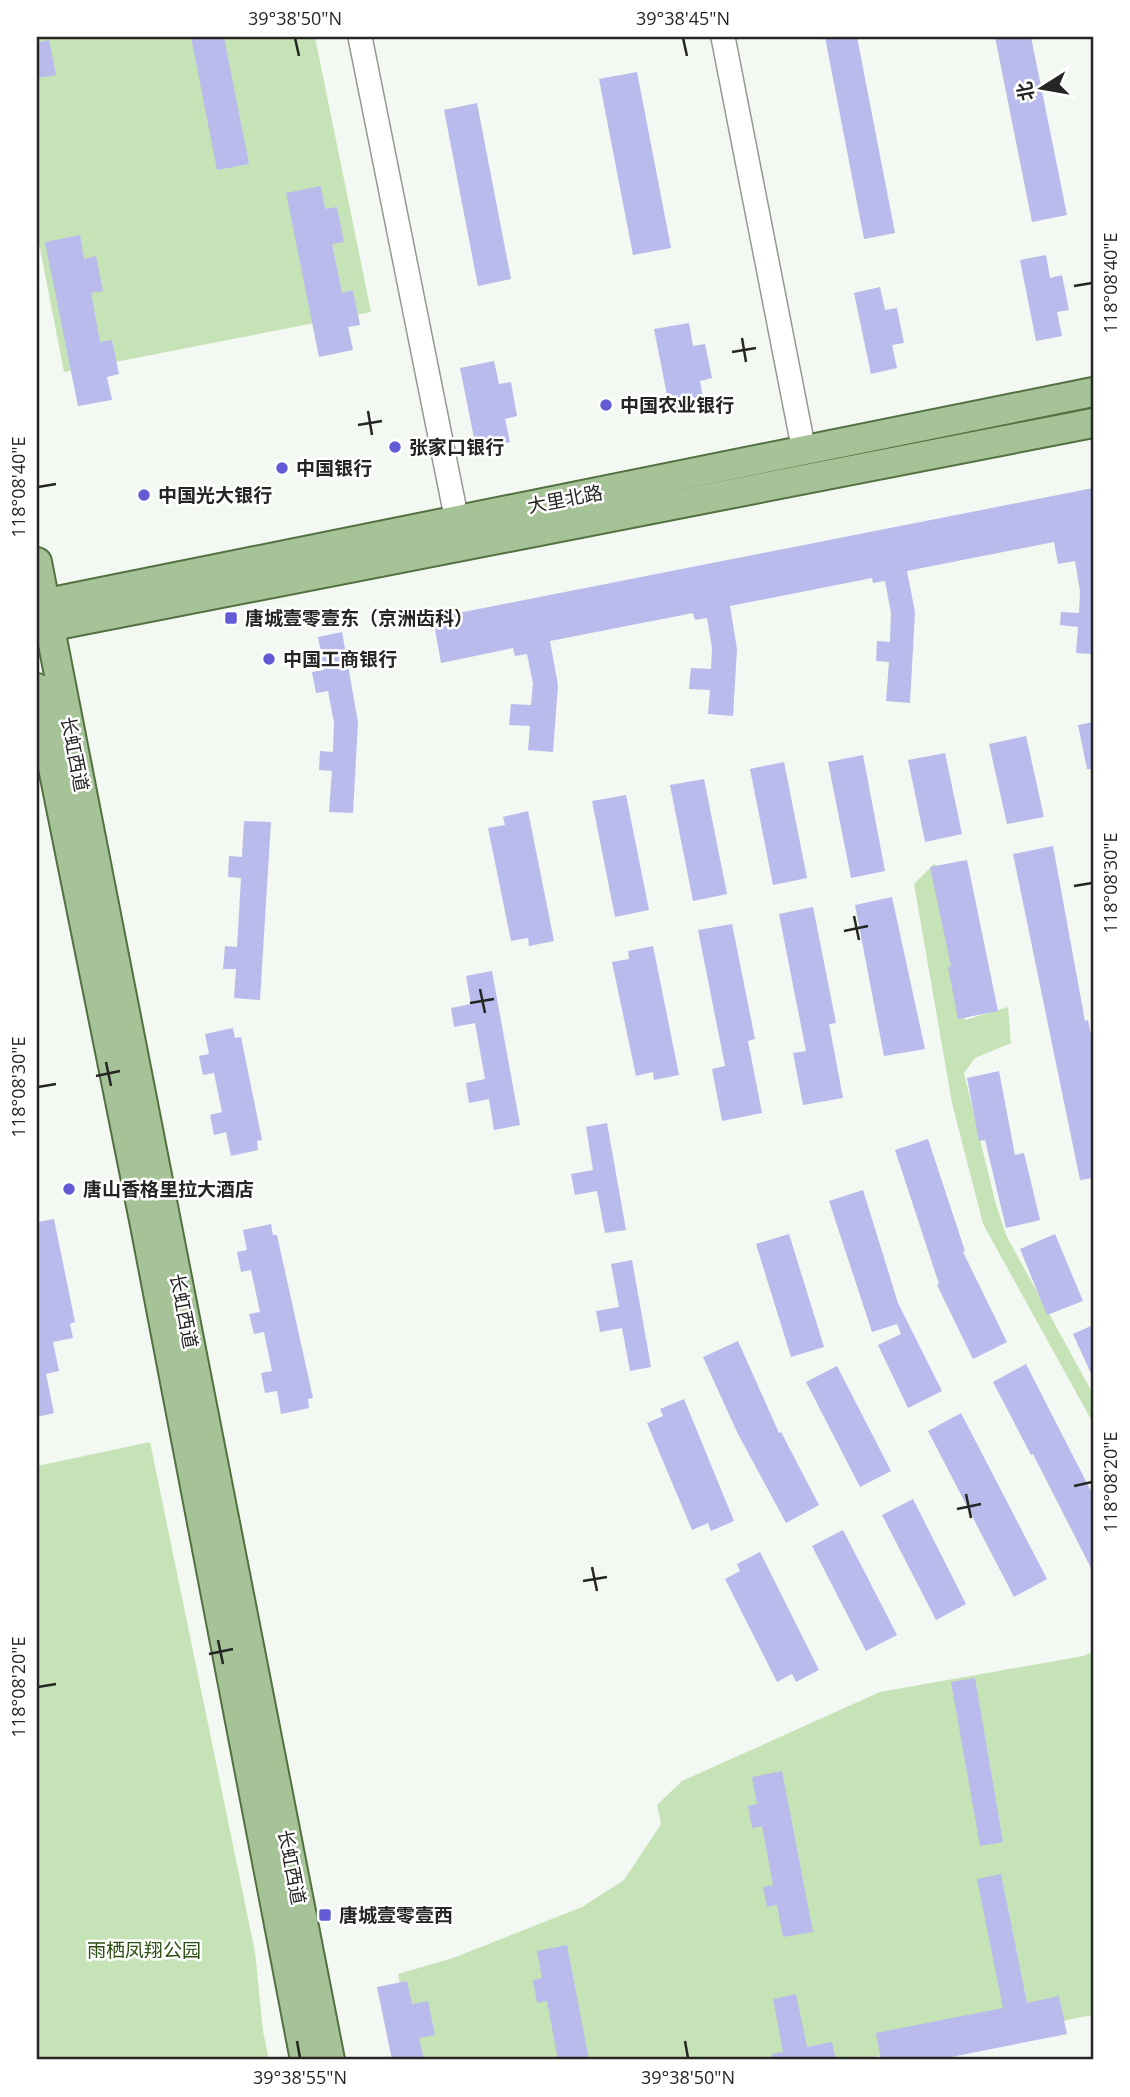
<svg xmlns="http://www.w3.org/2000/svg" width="1130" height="2097" viewBox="0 0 1130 2097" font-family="'Open Sans','Noto Sans SC',sans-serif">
<rect width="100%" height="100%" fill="#f4f8f2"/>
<g fill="#c6e3b7">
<path d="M37 37H315L371 312 64 372 37 233Z"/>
<path d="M935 863 965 1020 1008 1007 1011 1043 975 1058 964 1073 995 1201 1006 1235 1093 1394V1423L983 1224 952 1103 914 884Z"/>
<path d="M150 1442 255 1952 263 2031 269 2060H37V1466Z"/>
<path d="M1093 1652V2015L858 2060H415L398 1974 453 1958 582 1907 624 1880 661 1824 657 1805 682 1781 880 1692 1083 1656Z"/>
</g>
<g fill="#b8bbec">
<path d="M191 37H224L249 164 217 170Z"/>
<path d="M825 37H857L895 233 864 239Z"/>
<path d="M995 37H1031L1067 215 1032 222Z"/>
<path d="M49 40 56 75 37 78V43Z"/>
<path d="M637 72 671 248 633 255 599 79Z"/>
<path d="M477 103 511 279 478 286 444 110Z"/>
<path d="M321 186 325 209 337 207 344 242 332 244 342 293 353 290 360 325 348 327 353 350 319 357 286 193Z"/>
<path d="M80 235 84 259 96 256 103 291 91 293 100 342 112 340 119 374 107 377 112 400 78 406 45 242Z"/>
<path d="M1046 255 1050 278 1062 275 1069 310 1057 312 1062 336 1036 341 1020 260Z"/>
<path d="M880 287 885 310 897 308 904 343 892 345 897 368 871 374 854 293Z"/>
<path d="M689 323 693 346 705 344 712 378 700 381 704 404 670 410 654 329Z"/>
<path d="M494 361 499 384 511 382 517 416 505 419 510 442 476 448 460 368Z"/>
<path d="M1093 488V654L1076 653 1078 627 1060 625 1061 612 1079 613 1080 591 1075 561 1058 564 1054 542 907 571 915 612 910 703 886 701 889 662 876 661 877 641 890 642 891 613 885 581 873 583 872 578 730 606 737 649 733 716 708 714 710 690 689 689 691 668 711 669 712 648 707 618 695 620 693 613 550 641 558 685 553 752 528 750 530 726 509 725 511 704 531 705 533 684 527 654 515 656 513 648 441 663 433 618Z"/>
<path d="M342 632 358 722 353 813 329 812 332 771 319 770 320 751 333 752 334 723 328 691 316 693 312 672 324 670 318 637Z"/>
<path d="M1093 722V769H1087L1078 725Z"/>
<path d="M1026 736 1044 817 1007 824 989 744Z"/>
<path d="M945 753 962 834 925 842 908 760Z"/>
<path d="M863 755 885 871 851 878 828 762Z"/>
<path d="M784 762 807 878 773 885 750 769Z"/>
<path d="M704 779 727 894 693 901 670 785Z"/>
<path d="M626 795 649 910 615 917 592 801Z"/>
<path d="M528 811 554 941 529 946 528 938 511 941 488 828 505 825 503 817Z"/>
<path d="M244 821 271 822 260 1000 234 998 236 969H223L225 946 237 947 241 878 228 877 229 856 242 857Z"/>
<path d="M1053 846 1085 1021 1088 1020 1093 1046V1178L1080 1180 1013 854Z"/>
<path d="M967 860 998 1011 958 1019 948 967 951 966 930 867Z"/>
<path d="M892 897 925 1049 884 1056 855 905Z"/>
<path d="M813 907 836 1023 829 1024 843 1098 803 1105 793 1053 806 1051 779 914Z"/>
<path d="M732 924 755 1039 748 1041 762 1113 722 1121 712 1069 725 1066 698 930Z"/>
<path d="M653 946 679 1075 654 1080 653 1072 636 1076 612 962 629 959 628 951Z"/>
<path d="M492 971 520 1125 494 1130 489 1099 469 1103 466 1083 485 1079 475 1023 454 1027 451 1008 471 1004 466 976Z"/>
<path d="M233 1028 235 1038 241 1037 262 1140 257 1141 258 1150 231 1156 226 1132 214 1135 210 1115 222 1112 214 1073 203 1075 199 1056 209 1054 205 1034Z"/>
<path d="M999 1071 1015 1155 1024 1153 1040 1220 1006 1228 985 1140 979 1141 967 1078Z"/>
<path d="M607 1123 626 1230 605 1233 597 1191 575 1195 571 1174 593 1170 586 1127Z"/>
<path d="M928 1139 965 1251 963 1252 1007 1342 973 1359 937 1285 939 1284 895 1150Z"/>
<path d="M863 1190 898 1303 942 1391 908 1408 878 1345 901 1334 897 1324 872 1332 829 1201Z"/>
<path d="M54 1219 75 1322 70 1324 73 1338 53 1342 59 1371 46 1374 54 1413 37 1417V1222Z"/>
<path d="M271 1224 273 1235H277L313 1398 308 1399 309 1408 281 1414 277 1391 265 1393 261 1373 272 1371 264 1332 254 1334 249 1314 260 1312 251 1270 241 1272 237 1252 247 1250 243 1230Z"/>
<path d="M789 1234 824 1347 791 1357 756 1244Z"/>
<path d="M1055 1234 1083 1301 1047 1315 1020 1249Z"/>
<path d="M632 1260 651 1367 630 1371 622 1328 600 1332 596 1311 619 1307 611 1264Z"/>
<path d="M1093 1325V1378L1073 1334Z"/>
<path d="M738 1341 779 1433 781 1432 819 1505 786 1523 737 1432 703 1357Z"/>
<path d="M1026 1364 1093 1495V1572L1033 1454 1031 1455 993 1382Z"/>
<path d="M837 1366 891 1471 860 1487 806 1382Z"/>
<path d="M684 1399 734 1521 711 1531 708 1523 692 1530 647 1423 663 1416 660 1409Z"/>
<path d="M961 1413 1047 1579 1014 1597 928 1431Z"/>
<path d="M913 1499 966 1604 936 1620 882 1515Z"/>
<path d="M843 1530 897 1635 866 1651 812 1546Z"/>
<path d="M760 1552 819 1670 796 1682 792 1674 777 1682 725 1579 740 1571 737 1564Z"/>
<path d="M975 1678 1003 1842 980 1846 951 1682Z"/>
<path d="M782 1771 813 1932 783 1937 777 1905 767 1907 763 1887 773 1885 762 1826 752 1828 748 1806 757 1804 752 1777Z"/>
<path d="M1001 1874 1027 2003 1059 1996 1067 2034 936 2060H881L876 2033 1003 2008 977 1879Z"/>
<path d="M567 1945 589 2060H558L547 2001 537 2003 533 1980 542 1978 537 1951Z"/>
<path d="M407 1981 412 2004 428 2001 435 2035 419 2038 424 2060H392L377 1987Z"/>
<path d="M796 1994 807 2047 832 2042 836 2060H773L772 2054 783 2052 773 1999Z"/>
</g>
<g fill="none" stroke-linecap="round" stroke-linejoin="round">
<defs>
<g id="minor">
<path d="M360 37 457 521"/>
<path d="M723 37 804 451"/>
</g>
<g id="major">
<path d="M37 562 330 2060"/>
<path d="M37 605 1093 392"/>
<path d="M37 629 1093 423"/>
<path d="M37 688 145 1225 305 2060"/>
</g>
</defs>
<use href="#minor" stroke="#959893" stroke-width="26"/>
<use href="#major" stroke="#527141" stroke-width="32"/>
<use href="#minor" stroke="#fff" stroke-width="23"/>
<use href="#major" stroke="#a6c297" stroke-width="28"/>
</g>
<path fill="none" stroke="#252624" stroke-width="2.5" d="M295 38 299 56M683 38 687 56M1074 286 1092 283M742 338 746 362M732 352 756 348M368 411 372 435M358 425 382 421M38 487 56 484M1074 886 1092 883M854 916 859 940M844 931 868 926M480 989 485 1013M470 1003 494 999M106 1062 111 1086M96 1076 120 1071M38 1087 56 1084M1074 1486 1092 1482M966 1494 971 1518M957 1509 981 1504M592 1567 597 1591M583 1581 607 1577M218 1640 223 1664M209 1654 233 1649M38 1687 56 1684M297 2041 300 2058M685 2041 688 2058"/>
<g fill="#635bd4" stroke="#fff" stroke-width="2.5">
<circle cx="606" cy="405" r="7"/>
<circle cx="395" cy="447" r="7"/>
<circle cx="282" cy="468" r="7"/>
<circle cx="144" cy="495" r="7"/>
<rect x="224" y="611" width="14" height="14" rx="3.5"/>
<circle cx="269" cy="659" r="7"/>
<circle cx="69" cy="1189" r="7"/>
<rect x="318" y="1908" width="14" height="14" rx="3.5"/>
</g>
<g text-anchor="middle" stroke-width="5" stroke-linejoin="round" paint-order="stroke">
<g font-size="19" font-weight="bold" fill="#252624" stroke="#fff" text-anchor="start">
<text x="620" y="412">中国农业银行</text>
<text x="409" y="454">张家口银行</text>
<text x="296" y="475">中国银行</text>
<text x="158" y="502">中国光大银行</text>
<text x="245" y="625">唐城壹零壹东（京洲齿科）</text>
<text x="283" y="666">中国工商银行</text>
<text x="83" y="1196">唐山香格里拉大酒店</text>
<text x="339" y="1922">唐城壹零壹西</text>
</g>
<g font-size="19" fill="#252624" stroke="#fff">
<text transform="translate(565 499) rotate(-11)" y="7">大里北路</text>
<text transform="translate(75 754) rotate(79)" y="7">长虹西道</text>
<text transform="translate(184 1311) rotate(79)" y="7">长虹西道</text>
<text transform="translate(292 1867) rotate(79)" y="7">长虹西道</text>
</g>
<g font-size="19" fill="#2a4e0f" stroke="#fff">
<text x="144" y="1957">雨栖凤翔公园</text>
</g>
</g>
<rect width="1130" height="2097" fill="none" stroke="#ffffff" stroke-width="77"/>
<g transform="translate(1042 88) rotate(259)" stroke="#ffffff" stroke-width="5" paint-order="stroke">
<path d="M0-5L12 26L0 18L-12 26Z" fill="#252624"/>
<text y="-10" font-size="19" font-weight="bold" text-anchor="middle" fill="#252624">北</text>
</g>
<rect x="38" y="38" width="1054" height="2020" fill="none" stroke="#252624" stroke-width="2.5"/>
<g font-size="18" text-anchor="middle" fill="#252624">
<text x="295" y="25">39°38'50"N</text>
<text x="683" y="25">39°38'45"N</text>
<text transform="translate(1111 283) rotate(-90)" y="6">118°08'40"E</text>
<text transform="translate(19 487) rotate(-90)" y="6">118°08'40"E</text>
<text transform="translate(1111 883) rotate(-90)" y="6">118°08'30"E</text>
<text transform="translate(19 1087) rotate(-90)" y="6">118°08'30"E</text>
<text transform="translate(1111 1482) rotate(-90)" y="6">118°08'20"E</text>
<text transform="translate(19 1687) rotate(-90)" y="6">118°08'20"E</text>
<text x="300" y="2084">39°38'55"N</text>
<text x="688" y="2084">39°38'50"N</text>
</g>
</svg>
